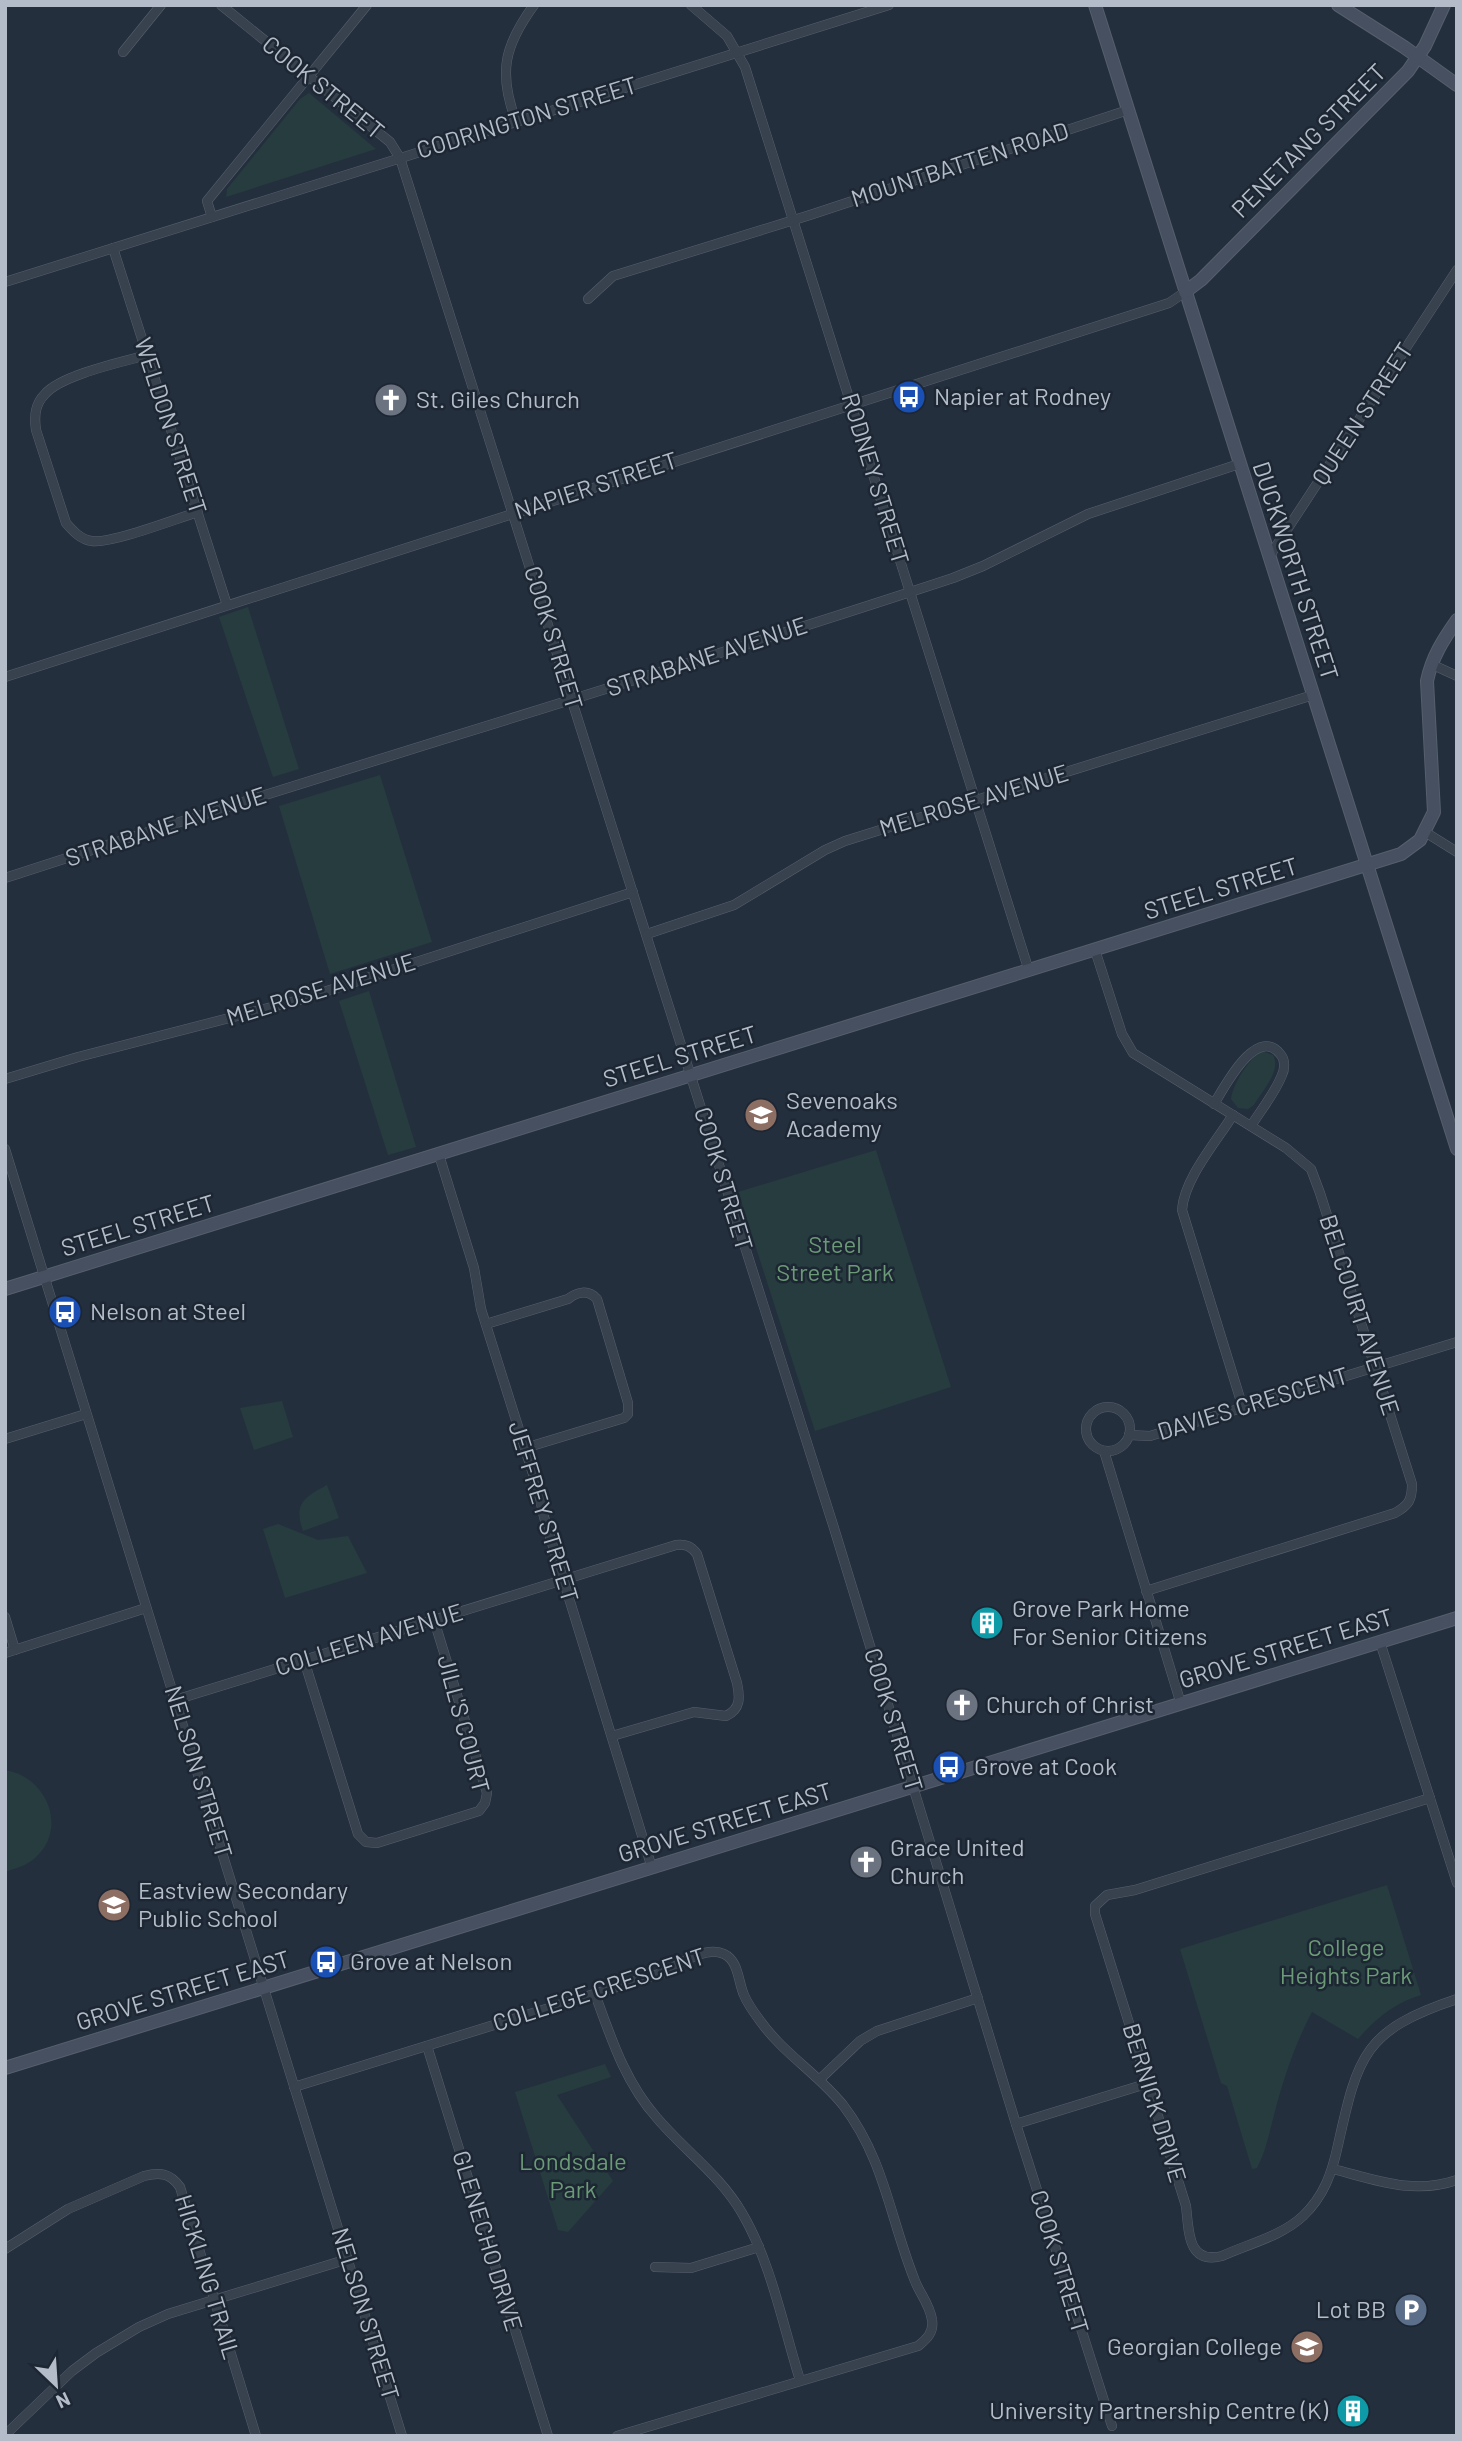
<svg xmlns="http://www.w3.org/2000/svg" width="1462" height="2441" viewBox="0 0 1462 2441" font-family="Barlow,sans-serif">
<rect width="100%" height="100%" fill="#242f3e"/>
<g fill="#263c3f">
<path d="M309 93 376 149 226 197 227 189 300 99Z"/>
<path d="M248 607 299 769 273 777 219 617Z"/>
<path d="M380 775 432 942 330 974 279 806Z"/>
<path d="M369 991 416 1147 388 1155 339 1001Z"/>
<path d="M1262 1051 1273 1055C1282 1071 1262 1091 1254 1105L1248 1109 1238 1108 1231 1099C1233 1083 1249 1059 1262 1051Z"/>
<path d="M876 1150 951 1387 815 1431 738 1192Z"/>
<path d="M282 1401 293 1437 254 1450 240 1408Z"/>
<path d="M327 1485 339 1518 303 1531C293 1503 305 1497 327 1485Z"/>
<path d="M278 1524 318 1540 348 1536 367 1573 285 1598 263 1529Z"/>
<path d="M5 1770C46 1776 69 1828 35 1858 26 1866 16 1868 5 1872Z"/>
<path d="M1387 1885 1421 1995C1395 2003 1376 2018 1358 2039L1312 2012C1295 2044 1283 2080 1274 2115 1269 2134 1266 2151 1257 2168L1252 2169 1227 2086 1221 2083 1180 1949Z"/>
<path d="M605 2064 611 2077 557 2095 613 2181 568 2232 558 2230 515 2092Z"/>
</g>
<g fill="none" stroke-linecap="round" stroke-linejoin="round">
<defs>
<g id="street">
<path d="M221 5 390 142 400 158 834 1528 1016 2124 1112 2426"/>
<path d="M691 5 727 36 745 67 1029 971"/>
<path d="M123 52 161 5"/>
<path d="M516 121C498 73 504 46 534 5"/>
<path d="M212 217 207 201 367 5"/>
<path d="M113 248 227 605"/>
<path d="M5 282 889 5"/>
<path d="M588 299 613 276 810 215 1128 110"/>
<path d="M147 355C122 362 61 375 45 394 35 404 34 416 36 430L66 523C73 531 81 540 92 541 111 544 175 519 198 512"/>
<path d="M1269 557 1457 270"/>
<path d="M1431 664 1457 676"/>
<path d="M5 677 1169 303 1185 292"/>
<path d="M1425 832 1457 852"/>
<path d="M5 878C320 775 638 682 953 578L983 566 1088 514 1239 464"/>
<path d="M647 934 734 905 825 850 845 841 1313 695"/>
<path d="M1095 950 1122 1034 1133 1053 1286 1148 1311 1169 1320 1193 1412 1484C1412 1500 1409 1505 1395 1513L1146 1591"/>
<path d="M5 1079 78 1057 299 1000 633 892"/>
<path d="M1214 1104C1224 1088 1257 1023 1281 1055 1285 1060 1285 1069 1282 1075 1275 1093 1261 1110 1251 1126"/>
<path d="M1233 1115C1216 1142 1184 1179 1182 1210L1243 1408"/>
<path d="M5 1149 402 2436"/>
<path d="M439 1155 474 1268 481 1309 538 1490 544 1517 652 1868"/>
<path d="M486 1324 568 1299C577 1292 588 1289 597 1299L628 1403V1414L624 1418 525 1448"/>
<circle cx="1108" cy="1429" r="22"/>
<path d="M1129 1435 1150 1436 1457 1342"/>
<path d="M5 1439 86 1414"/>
<path d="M1104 1451 1181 1704"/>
<path d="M5 1617 15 1650"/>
<path d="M1380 1642 1457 1883"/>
<path d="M5 1653 146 1608"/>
<path d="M304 1660 358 1834 366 1842 377 1843 479 1811 485 1803 487 1793 434 1620"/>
<path d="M175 1700 676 1545C686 1544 691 1546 697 1554L737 1683C740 1697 741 1709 726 1716L694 1712 612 1736"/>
<path d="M1430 1798 1135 1890 1107 1895 1095 1906V1914L1186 2206C1189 2230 1187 2265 1222 2256 1248 2244 1282 2236 1303 2216 1324 2196 1332 2173 1338 2145 1358 2055 1364 2030 1457 1999"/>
<path d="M595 1994C611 2038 625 2082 657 2118 685 2151 720 2175 742 2213 771 2262 783 2326 800 2380"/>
<path d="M427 2046 548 2436"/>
<path d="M820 2079 860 2041 877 2031 978 1998"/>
<path d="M294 2087 665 1972C680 1964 706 1945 724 1954 739 1961 738 1982 744 1995 748 2005 755 2014 761 2022 784 2054 818 2074 843 2105 885 2160 890 2219 915 2281 920 2294 930 2305 932 2320 934 2332 927 2339 918 2346L617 2436"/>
<path d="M1016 2124 1149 2083"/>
<path d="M1333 2169C1376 2180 1413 2195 1457 2180"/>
<path d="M5 2249 68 2209 144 2176C160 2172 170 2173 180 2187L256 2436"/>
<path d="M655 2267 691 2268 759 2247"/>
<path d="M5 2435 72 2371 96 2353 139 2327 168 2314 348 2259"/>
</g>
<g id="secondary">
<path d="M1095 5 1457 1149"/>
<path d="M1338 5 1404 47 1457 85"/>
<path d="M1185 292 1201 280 1408 71 1425 46 1444 5"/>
<path d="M5 1289 1401 854 1420 840 1434 812 1427 681C1432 657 1443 640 1457 620"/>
<path d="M5 2068 1457 1618"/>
</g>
</defs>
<use href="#street" stroke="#565f6c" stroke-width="10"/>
<use href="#secondary" stroke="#565f6c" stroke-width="14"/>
<use href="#street" stroke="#38414e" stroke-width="9"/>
<use href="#secondary" stroke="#465061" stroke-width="12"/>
</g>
<defs>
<symbol id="bus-disc" viewBox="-11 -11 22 22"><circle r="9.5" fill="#1a4fb4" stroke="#1d2633"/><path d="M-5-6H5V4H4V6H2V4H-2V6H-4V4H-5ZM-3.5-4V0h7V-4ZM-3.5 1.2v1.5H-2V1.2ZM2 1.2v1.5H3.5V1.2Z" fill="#fff"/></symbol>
<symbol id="church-disc" viewBox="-11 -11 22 22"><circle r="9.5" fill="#6b7280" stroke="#1d2633"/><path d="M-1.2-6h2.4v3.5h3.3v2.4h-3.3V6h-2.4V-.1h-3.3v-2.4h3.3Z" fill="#fff"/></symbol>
<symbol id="school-disc" viewBox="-11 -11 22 22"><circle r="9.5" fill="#8d6e63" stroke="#1d2633"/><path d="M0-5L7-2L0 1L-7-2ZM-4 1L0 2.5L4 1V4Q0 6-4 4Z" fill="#fff"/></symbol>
<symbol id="building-disc" viewBox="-11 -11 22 22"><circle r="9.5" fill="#0f9aa8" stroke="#1d2633"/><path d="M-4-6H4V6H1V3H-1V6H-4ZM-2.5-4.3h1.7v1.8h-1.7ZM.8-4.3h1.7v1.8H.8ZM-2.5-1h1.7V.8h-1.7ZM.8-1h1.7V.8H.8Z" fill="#fff"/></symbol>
<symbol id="parking-disc" viewBox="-11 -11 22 22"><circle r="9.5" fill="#5c6f8a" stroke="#1d2633"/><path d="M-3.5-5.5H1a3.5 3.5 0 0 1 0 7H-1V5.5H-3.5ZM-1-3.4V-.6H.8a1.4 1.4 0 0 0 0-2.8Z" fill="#fff"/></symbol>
<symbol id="university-disc" viewBox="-11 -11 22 22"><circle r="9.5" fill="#8d6e63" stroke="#1d2633"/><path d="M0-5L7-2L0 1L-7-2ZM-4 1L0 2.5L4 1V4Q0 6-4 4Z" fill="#fff"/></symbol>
</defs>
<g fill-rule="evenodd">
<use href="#bus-disc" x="890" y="378" width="38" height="38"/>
<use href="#church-disc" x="372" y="381" width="38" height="38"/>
<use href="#school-disc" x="742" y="1096" width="38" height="38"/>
<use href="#bus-disc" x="46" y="1293" width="38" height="38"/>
<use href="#building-disc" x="968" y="1604" width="38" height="38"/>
<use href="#church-disc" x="943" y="1686" width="38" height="38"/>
<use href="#bus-disc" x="930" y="1748" width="38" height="38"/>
<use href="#church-disc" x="847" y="1843" width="38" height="38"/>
<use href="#school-disc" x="95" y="1886" width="38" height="38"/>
<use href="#bus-disc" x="307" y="1943" width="38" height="38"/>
<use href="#parking-disc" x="1392" y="2291" width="38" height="38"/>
<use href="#university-disc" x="1288" y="2328" width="38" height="38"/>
<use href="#building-disc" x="1334" y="2392" width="38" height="38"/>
</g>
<g text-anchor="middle" stroke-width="5" stroke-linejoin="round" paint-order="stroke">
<g font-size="24" fill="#b4bcc9" stroke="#1d2633">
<text transform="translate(323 88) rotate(39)" y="8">COOK STREET</text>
<text transform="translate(527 118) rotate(-17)" y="8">CODRINGTON STREET</text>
<text transform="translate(1309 141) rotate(-45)" y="8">PENETANG STREET</text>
<text transform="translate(960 165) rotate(-18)" y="8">MOUNTBATTEN ROAD</text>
<text transform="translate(1363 414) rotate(-57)" y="8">QUEEN STREET</text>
<text transform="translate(170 426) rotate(72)" y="8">WELDON STREET</text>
<text transform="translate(875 479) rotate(73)" y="8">RODNEY STREET</text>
<text transform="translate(596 486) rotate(-18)" y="8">NAPIER STREET</text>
<text transform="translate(1295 571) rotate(72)" y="8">DUCKWORTH STREET</text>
<text transform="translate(553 638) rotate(73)" y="8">COOK STREET</text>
<text transform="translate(707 657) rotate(-18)" y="8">STRABANE AVENUE</text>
<text transform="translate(974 801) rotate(-17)" y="8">MELROSE AVENUE</text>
<text transform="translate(166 827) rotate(-18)" y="8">STRABANE AVENUE</text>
<text transform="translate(1221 889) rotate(-17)" y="8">STEEL STREET</text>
<text transform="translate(321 990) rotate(-17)" y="8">MELROSE AVENUE</text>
<text transform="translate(680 1057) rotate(-17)" y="8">STEEL STREET</text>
<text transform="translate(723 1179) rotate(73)" y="8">COOK STREET</text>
<text transform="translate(138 1226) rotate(-17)" y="8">STEEL STREET</text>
<text transform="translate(1359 1315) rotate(72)" y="8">BELCOURT AVENUE</text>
<text transform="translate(1253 1404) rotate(-17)" y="8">DAVIES CRESCENT</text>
<text transform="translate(543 1512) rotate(73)" y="8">JEFFREY STREET</text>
<text transform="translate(369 1640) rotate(-17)" y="8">COLLEEN AVENUE</text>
<text transform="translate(1286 1649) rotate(-17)" y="8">GROVE STREET EAST</text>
<text transform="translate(893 1720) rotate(73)" y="8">COOK STREET</text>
<text transform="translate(463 1724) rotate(75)" y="8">JILL'S COURT</text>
<text transform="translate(198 1772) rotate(73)" y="8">NELSON STREET</text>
<text transform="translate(725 1823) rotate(-17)" y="8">GROVE STREET EAST</text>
<text transform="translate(599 1990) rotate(-18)" y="8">COLLEGE CRESCENT</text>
<text transform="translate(183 1991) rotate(-17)" y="8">GROVE STREET EAST</text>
<text transform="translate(1154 2103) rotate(73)" y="8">BERNICK DRIVE</text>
<text transform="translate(487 2241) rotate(73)" y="8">GLENECHO DRIVE</text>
<text transform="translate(1059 2262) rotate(73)" y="8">COOK STREET</text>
<text transform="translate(207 2277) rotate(73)" y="8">HICKLING TRAIL</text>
<text transform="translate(365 2314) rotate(73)" y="8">NELSON STREET</text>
</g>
<g font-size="24" fill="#b4bcc9" stroke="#1d2633" text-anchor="start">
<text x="934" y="405">Napier at Rodney</text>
<text x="416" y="408">St. Giles Church</text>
<text x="786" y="1109">Sevenoaks<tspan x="786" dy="28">Academy</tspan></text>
<text x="90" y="1320">Nelson at Steel</text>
<text x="1012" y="1617">Grove Park Home<tspan x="1012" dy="28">For Senior Citizens</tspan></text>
<text x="986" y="1713">Church of Christ</text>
<text x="974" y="1775">Grove at Cook</text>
<text x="890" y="1856">Grace United<tspan x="890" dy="28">Church</tspan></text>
<text x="138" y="1899">Eastview Secondary<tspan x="138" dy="28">Public School</tspan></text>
<text x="350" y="1970">Grove at Nelson</text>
<text x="1386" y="2318" text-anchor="end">Lot BB</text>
<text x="1282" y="2355" text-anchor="end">Georgian College</text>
<text x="1328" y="2419" text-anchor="end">University Partnership Centre (K)</text>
</g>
<g font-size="24" fill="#6b9a76" stroke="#1d2633">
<text x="835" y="1253">Steel<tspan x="835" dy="28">Street Park</tspan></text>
<text x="1346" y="1956">College<tspan x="1346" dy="28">Heights Park</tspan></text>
<text x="573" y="2170">Londsdale<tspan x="573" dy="28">Park</tspan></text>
</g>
</g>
<rect width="1462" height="2441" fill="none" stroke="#b4bcc9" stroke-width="14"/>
<g transform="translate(56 2385) rotate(155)" stroke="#1d2633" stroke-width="5" paint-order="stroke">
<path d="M0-5L12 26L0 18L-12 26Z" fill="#b4bcc9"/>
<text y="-10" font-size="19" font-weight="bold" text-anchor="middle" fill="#b4bcc9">N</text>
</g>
</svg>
